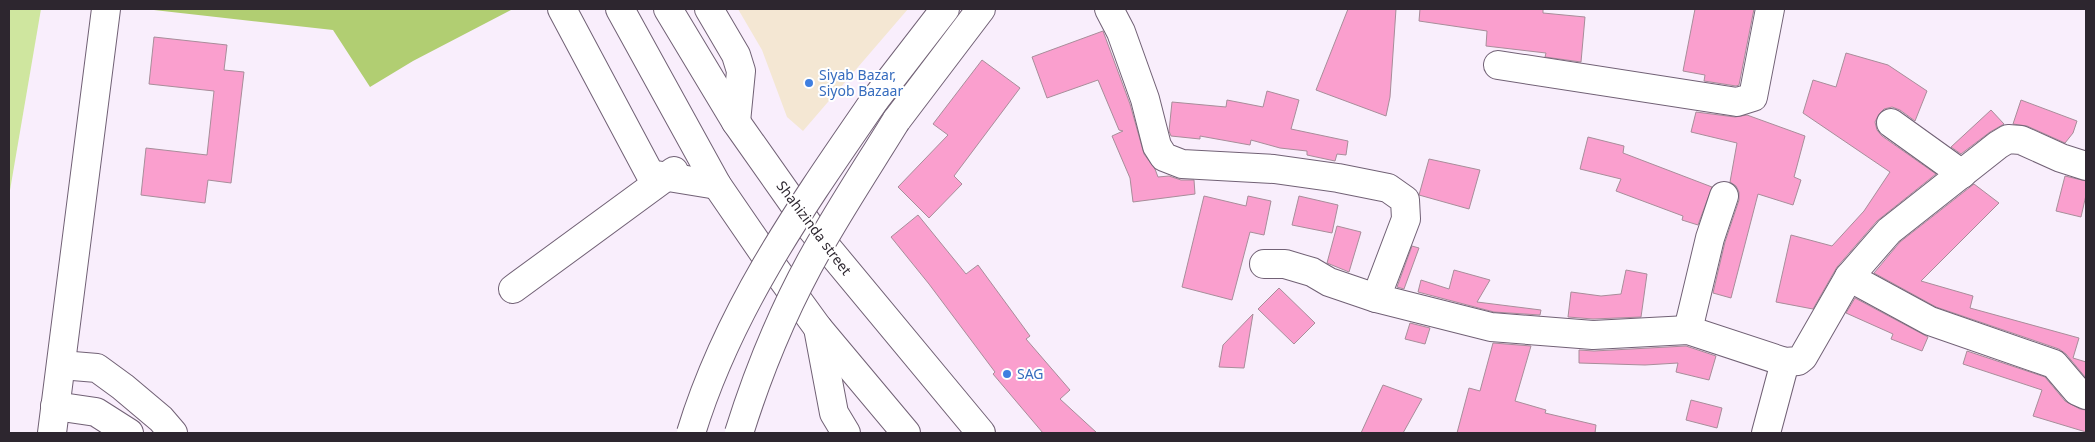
<svg xmlns="http://www.w3.org/2000/svg" width="2095" height="442" viewBox="0 0 2095 442" font-family="'Noto Sans',sans-serif">
<rect width="100%" height="100%" fill="#f9eefc"/>
<path fill="#f4e7d3" d="M738 9H908L803 131 787 117 762 50Z"/>
<path fill="#cfe69f" d="M9 9H41L9 196Z"/>
<path fill="#b1ce72" d="M145 9H513L413 61 370 87 333 30Z"/>
<g fill="#fa9fce" stroke="#a88d9a">
<path d="M1348 9H1396L1390 97 1386 116 1316 90Z"/>
<path d="M1420 9H1543V13L1585 17 1581 62 1545 57 1546 53 1486 46 1487 31 1419 21Z"/>
<path d="M1695 9H1754L1739 85 1736 86 1704 81 1705 75 1683 71Z"/>
<path d="M1103 31 1130 104 1144 154 1155 169 1158 177 1169 176 1181 180H1194L1195 194 1133 202 1130 178 1112 136 1123 131 1119 130 1098 80 1047 98 1032 57Z"/>
<path d="M154 37 227 45 224 70 244 72 231 183 208 180 205 203 141 195 146 148 207 155 214 91 149 84Z"/>
<path d="M1846 53 1888 65 1927 91 1915 121 1900 110 1892 107 1884 109 1879 114 1875 122 1877 130 1882 136 1936 174 1877 221 1837 267 1813 309 1776 302 1791 235 1832 246 1864 211 1890 172 1803 113 1813 80 1836 87Z"/>
<path d="M982 60 1020 88 954 176 962 184 929 218 898 187 948 135 933 124Z"/>
<path d="M1267 91 1299 100 1291 129 1348 141 1346 155 1337 154 1335 161 1307 155V151L1280 148 1251 140 1250 145 1200 136V139L1171 136 1169 131 1172 102 1226 107 1227 100 1263 107Z"/>
<path d="M2021 100 2077 121 2073 133 2065 143 2027 126 2013 124Z"/>
<path d="M1991 110 2004 124 1990 132 1961 154 1951 147Z"/>
<path d="M1696 112 1735 117 1747 115 1805 136 1794 177 1801 180 1793 205 1758 194 1731 298 1713 293 1725 242 1739 200V192L1736 186 1730 182 1737 143 1691 132Z"/>
<path d="M1588 137 1624 146 1623 153 1712 187 1698 225 1682 220 1683 216 1616 191 1621 179 1580 169Z"/>
<path d="M1429 159 1480 170 1469 209 1419 195Z"/>
<path d="M2065 176 2086 181V195L2081 217 2056 211Z"/>
<path d="M1974 184 1999 203 1921 281 1973 296 1970 308 2079 338 2073 358 2086 362V378L2066 354 2059 349 1936 307 1874 273 1900 242Z"/>
<path d="M1204 196 1246 206 1248 196 1271 201 1264 235 1250 232 1232 300 1182 287Z"/>
<path d="M1299 196 1338 205 1332 233 1292 225Z"/>
<path d="M918 215 966 274 978 265 1030 336 1026 339 1070 390 1060 399 1097 433H1043L993 374 995 372 929 284 891 237Z"/>
<path d="M1337 226 1361 232 1349 272 1327 263Z"/>
<path d="M1412 246 1419 248 1404 289 1397 287Z"/>
<path d="M1454 270 1490 280 1477 302 1541 310 1540 315 1494 312 1418 292 1421 280 1449 289Z"/>
<path d="M1626 270 1647 274 1641 317 1593 319 1568 317 1571 292 1601 296 1621 294Z"/>
<path d="M1279 288 1315 323 1294 344 1258 309Z"/>
<path d="M1855 298 1928 337 1922 351 1891 339 1893 334 1846 313Z"/>
<path d="M1253 314 1244 368 1219 367 1223 345Z"/>
<path d="M1410 323 1430 328 1425 344 1405 339Z"/>
<path d="M1493 343 1531 346 1515 401 1546 410 1545 413 1596 425 1595 433H1457L1469 388 1480 391Z"/>
<path d="M1686 346 1716 356 1709 380 1676 372 1678 363 1645 365 1579 363V350L1594 351Z"/>
<path d="M1967 351 2045 377 2065 401 2080 409 2086 410V432L2033 416 2042 390 1963 364Z"/>
<path d="M1383 385 1422 399 1403 433H1361Z"/>
<path d="M1691 400 1722 408 1717 428 1686 420Z"/>
</g>
<g fill="none" stroke-linecap="round" stroke-linejoin="round">
<defs>
<g id="minor">
<path d="M562 9 650 174 717 185"/>
<path d="M709 9 736 55 741 71 736 122"/>
<path d="M1109 9 1121 32 1145 99 1157 146 1164 157 1182 164 1274 169 1338 178 1388 188 1405 200 1406 219 1376 298 1491 327 1593 335 1688 330 1785 362 1798 361 1803 357 1849 277 1889 231 1998 145 2008 139 2021 140 2061 158 2086 166"/>
<path d="M1498 65 1737 102 1753 97 1770 9"/>
<path d="M1891 123 1962 174"/>
<path d="M1264 264H1285L1312 272 1329 282 1376 298"/>
<path d="M1849 277 1930 321 2054 364 2077 391 2086 395"/>
<path d="M513 289 674 171"/>
<path d="M818 328 834 413 846 433"/>
<path d="M1688 330 1710 238 1724 196"/>
<path d="M61 365 97 368 123 387 161 419 173 433"/>
<path d="M55 406 96 412 129 433"/>
<path d="M52 433 106 9"/>
<path d="M1766 433 1785 362"/>
</g>
<g id="major">
<path d="M620 9 717 185 765 255 818 328 906 433"/>
<path d="M668 9 736 122 810 227 981 433"/>
<path d="M874 101 945 9"/>
<path d="M896 121 981 9"/>
</g>
</defs>
<use href="#minor" stroke="#716175" stroke-width="30"/>
<use href="#major" stroke="#716175" stroke-width="30"/>
<use href="#minor" stroke="#fff" stroke-width="28"/>
<use href="#major" stroke="#fff" stroke-width="28"/>
<defs>
<g id="major-bridge">
<path d="M691 433C729 309 801 207 874 101"/>
<path d="M739 433C760 366 788 299 824 238 847 198 872 160 896 121"/>
</g>
</defs>
<use href="#major-bridge" stroke="#716175" stroke-width="30" stroke-linecap="butt"/>
<use href="#major-bridge" stroke="#fff" stroke-width="28"/>
</g>
<g fill="#3f7fe0" stroke="#fff" stroke-width="2">
<circle cx="809" cy="83" r="5"/>
<circle cx="1007" cy="374" r="5"/>
</g>
<g text-anchor="middle" stroke-width="4" stroke-linejoin="round" paint-order="stroke">
<g font-size="14" fill="#366cbe" stroke="#fff" text-anchor="start">
<text x="819" y="80">Siyab Bazar,<tspan x="819" dy="16">Siyob Bazaar</tspan></text>
<text x="1017" y="379">SAG</text>
</g>
<g font-size="14" fill="#2d262f" stroke="#fff">
<text transform="translate(814 228) rotate(53)" y="5">Shahizinda street</text>
</g>
</g>
<rect width="2095" height="442" fill="none" stroke="#2d262f" stroke-width="20"/>
</svg>
